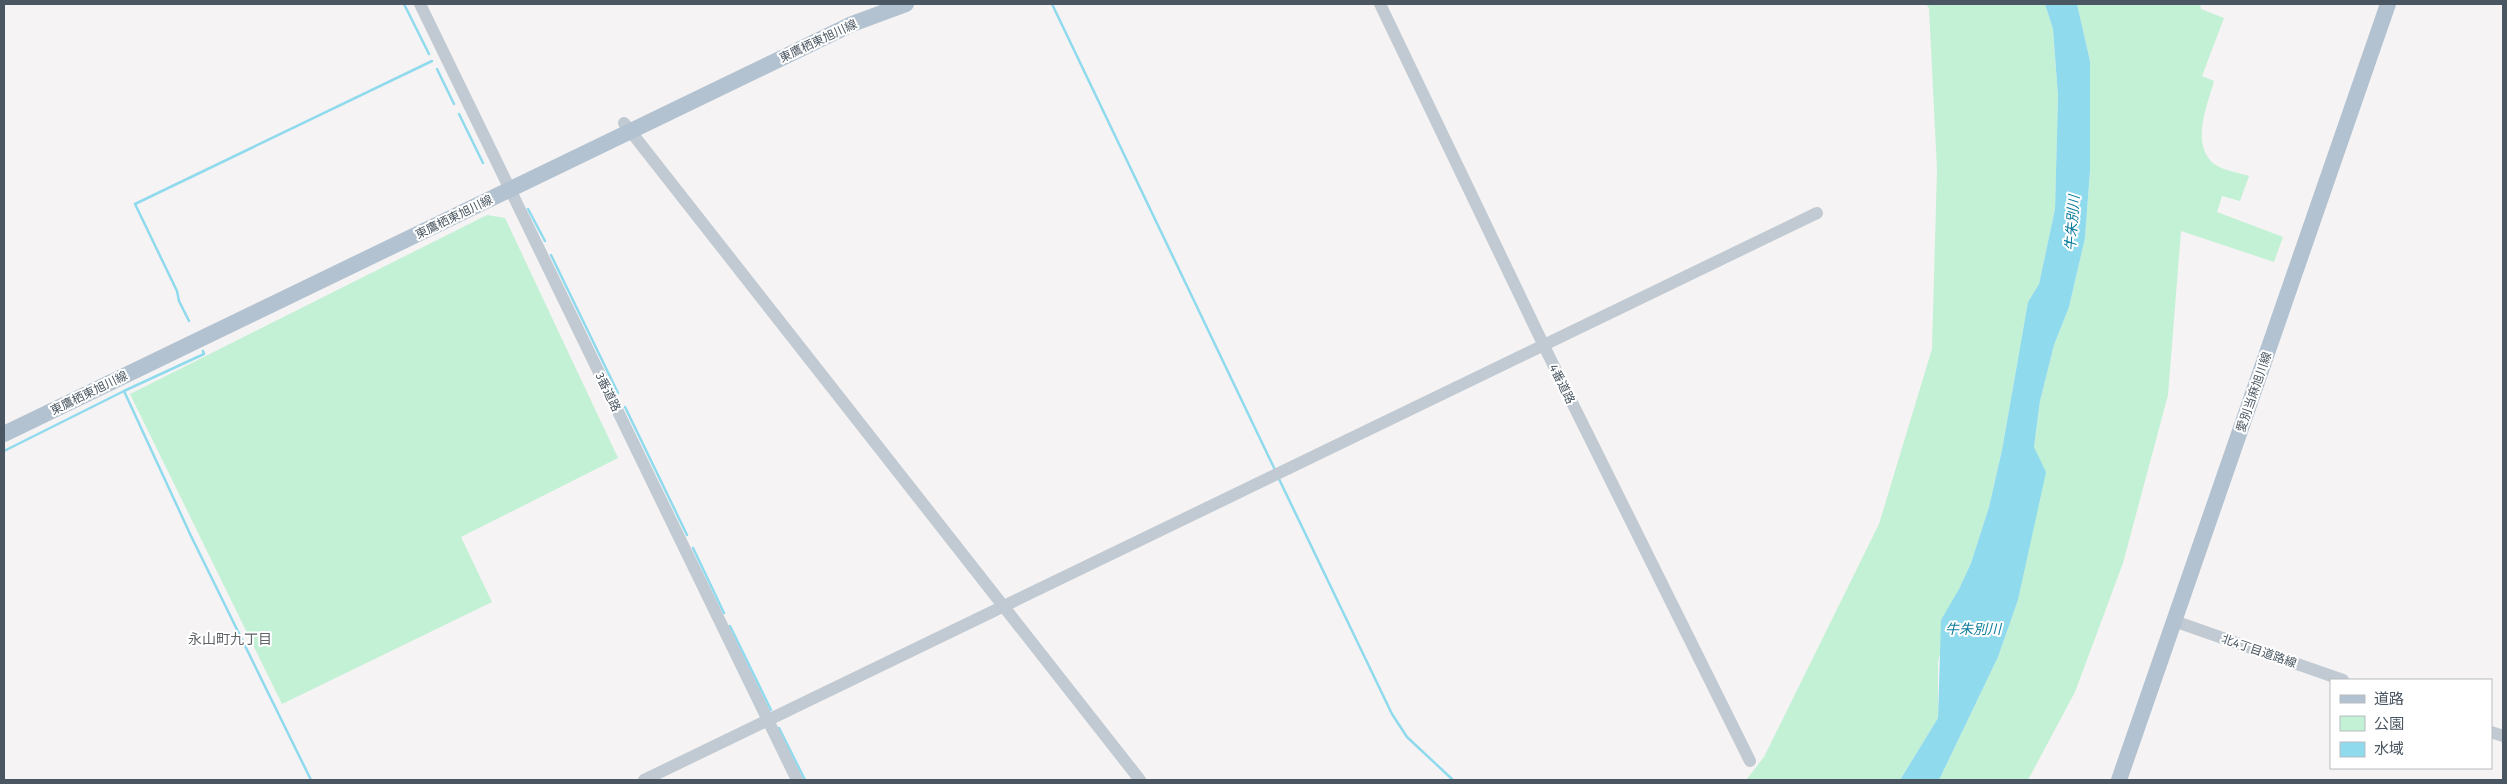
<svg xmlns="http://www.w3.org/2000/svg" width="2507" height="784" viewBox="0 0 2507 784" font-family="'Fira Sans','Noto Sans JP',sans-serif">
<rect width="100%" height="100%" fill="#f5f3f3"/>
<g fill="#c3f1d5">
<path d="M1926 4H2045L2053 29 2058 96 2055 209 2039 284 2028 302 2002 450 1989 507 1971 563 1959 589 1938 661V718L1900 780H1746L1764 757 1879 524 1932 349 1937 169 1929 8Z"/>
<path d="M2077 4H2200L2201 9 2224 18 2202 76 2214 81C2208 104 2192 139 2210 160 2218 170 2237 172 2249 176L2240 201 2222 196 2217 212 2283 237 2274 262 2181 231 2168 395 2123 563 2075 692 2028 780H1939L1998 657 2018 600 2045 472 2034 447 2040 401 2054 345 2069 307 2085 238 2090 171V61Z"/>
<path d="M487 215 505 218 618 458 461 537 492 602 282 704 130 394Z"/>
</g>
<path fill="#90daee" d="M2045 4H2077L2090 61V171L2085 238 2069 307 2054 345 2040 401 2034 447 2046 472 2018 600 1998 657 1939 780H1900L1938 718 1941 620 1959 589 1971 563 1989 507 2002 450 2028 302 2039 284 2055 209 2058 96 2053 29Z"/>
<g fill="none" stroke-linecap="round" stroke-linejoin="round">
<g stroke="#90daee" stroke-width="2.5">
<path d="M404 4 429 54"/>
<path d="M1052 4 1276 472"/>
<path d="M437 69 454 104"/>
<path d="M459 114 483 163"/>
<path d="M528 209 545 241"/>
<path d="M551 255 618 393"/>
<path d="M189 321 179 301 177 291 135 204 432 61"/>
<path d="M124 391 191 536 311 780"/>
<path d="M625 407 687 535"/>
<path d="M4 451 124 391 204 354 203 351"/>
<path d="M1279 479 1392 714 1407 737 1453 780"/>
<path d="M693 548 724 613"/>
<path d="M730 626 771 710"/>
<path d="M779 728 805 780"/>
</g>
<g stroke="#c1cad2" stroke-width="12">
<path d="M420 4 797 780"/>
<path d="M1380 4 1544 346 1750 761"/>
<path d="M624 123 1140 780"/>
<path d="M2174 621 2343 680"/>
<path d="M2491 732 2503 736"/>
<path d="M644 780 1817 213"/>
</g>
<g stroke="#b3c2d1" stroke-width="16">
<path d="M4 434 852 24 906 4"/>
<path d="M2119 780 2388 4"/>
</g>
</g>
<g text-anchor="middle" stroke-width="4" stroke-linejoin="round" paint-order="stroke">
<g font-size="12" fill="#4a5661" stroke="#fff">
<text transform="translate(818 41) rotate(-25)" y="4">東鷹栖東旭川線</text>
<text transform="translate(454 217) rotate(-26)" y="4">東鷹栖東旭川線</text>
<text transform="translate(1562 384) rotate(64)" y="4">4番道路</text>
<text transform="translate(608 392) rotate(64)" y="4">3番道路</text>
<text transform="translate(2254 392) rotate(-71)" y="4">愛別当麻旭川線</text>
<text transform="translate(89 393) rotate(-26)" y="4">東鷹栖東旭川線</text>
<text transform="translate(2259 651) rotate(19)" y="4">北4丁目道路線</text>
</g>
<g font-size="14" font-style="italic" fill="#0c7c9b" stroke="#fff">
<text transform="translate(2072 223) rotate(-86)" y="5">牛朱別川</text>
<text x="1973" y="634">牛朱別川</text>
</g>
<g font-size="14" fill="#5f6368" stroke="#fff">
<text x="230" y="644">永山町九丁目</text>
</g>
</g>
<rect width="2507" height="784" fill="none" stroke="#4a5661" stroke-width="10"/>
<rect x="2330" y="679" width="162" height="90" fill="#ffffff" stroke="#b7bbc0"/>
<rect x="2340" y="695" width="25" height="8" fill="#b3c2d1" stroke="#b7bbc0"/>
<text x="2374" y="704" font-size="15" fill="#4a5661">道路</text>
<rect x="2340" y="716" width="25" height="15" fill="#c3f1d5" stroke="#b7bbc0"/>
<text x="2374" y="729" font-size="15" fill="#4a5661">公園</text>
<rect x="2340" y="742" width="25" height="15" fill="#90daee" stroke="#b7bbc0"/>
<text x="2374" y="754" font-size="15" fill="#4a5661">水域</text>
</svg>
